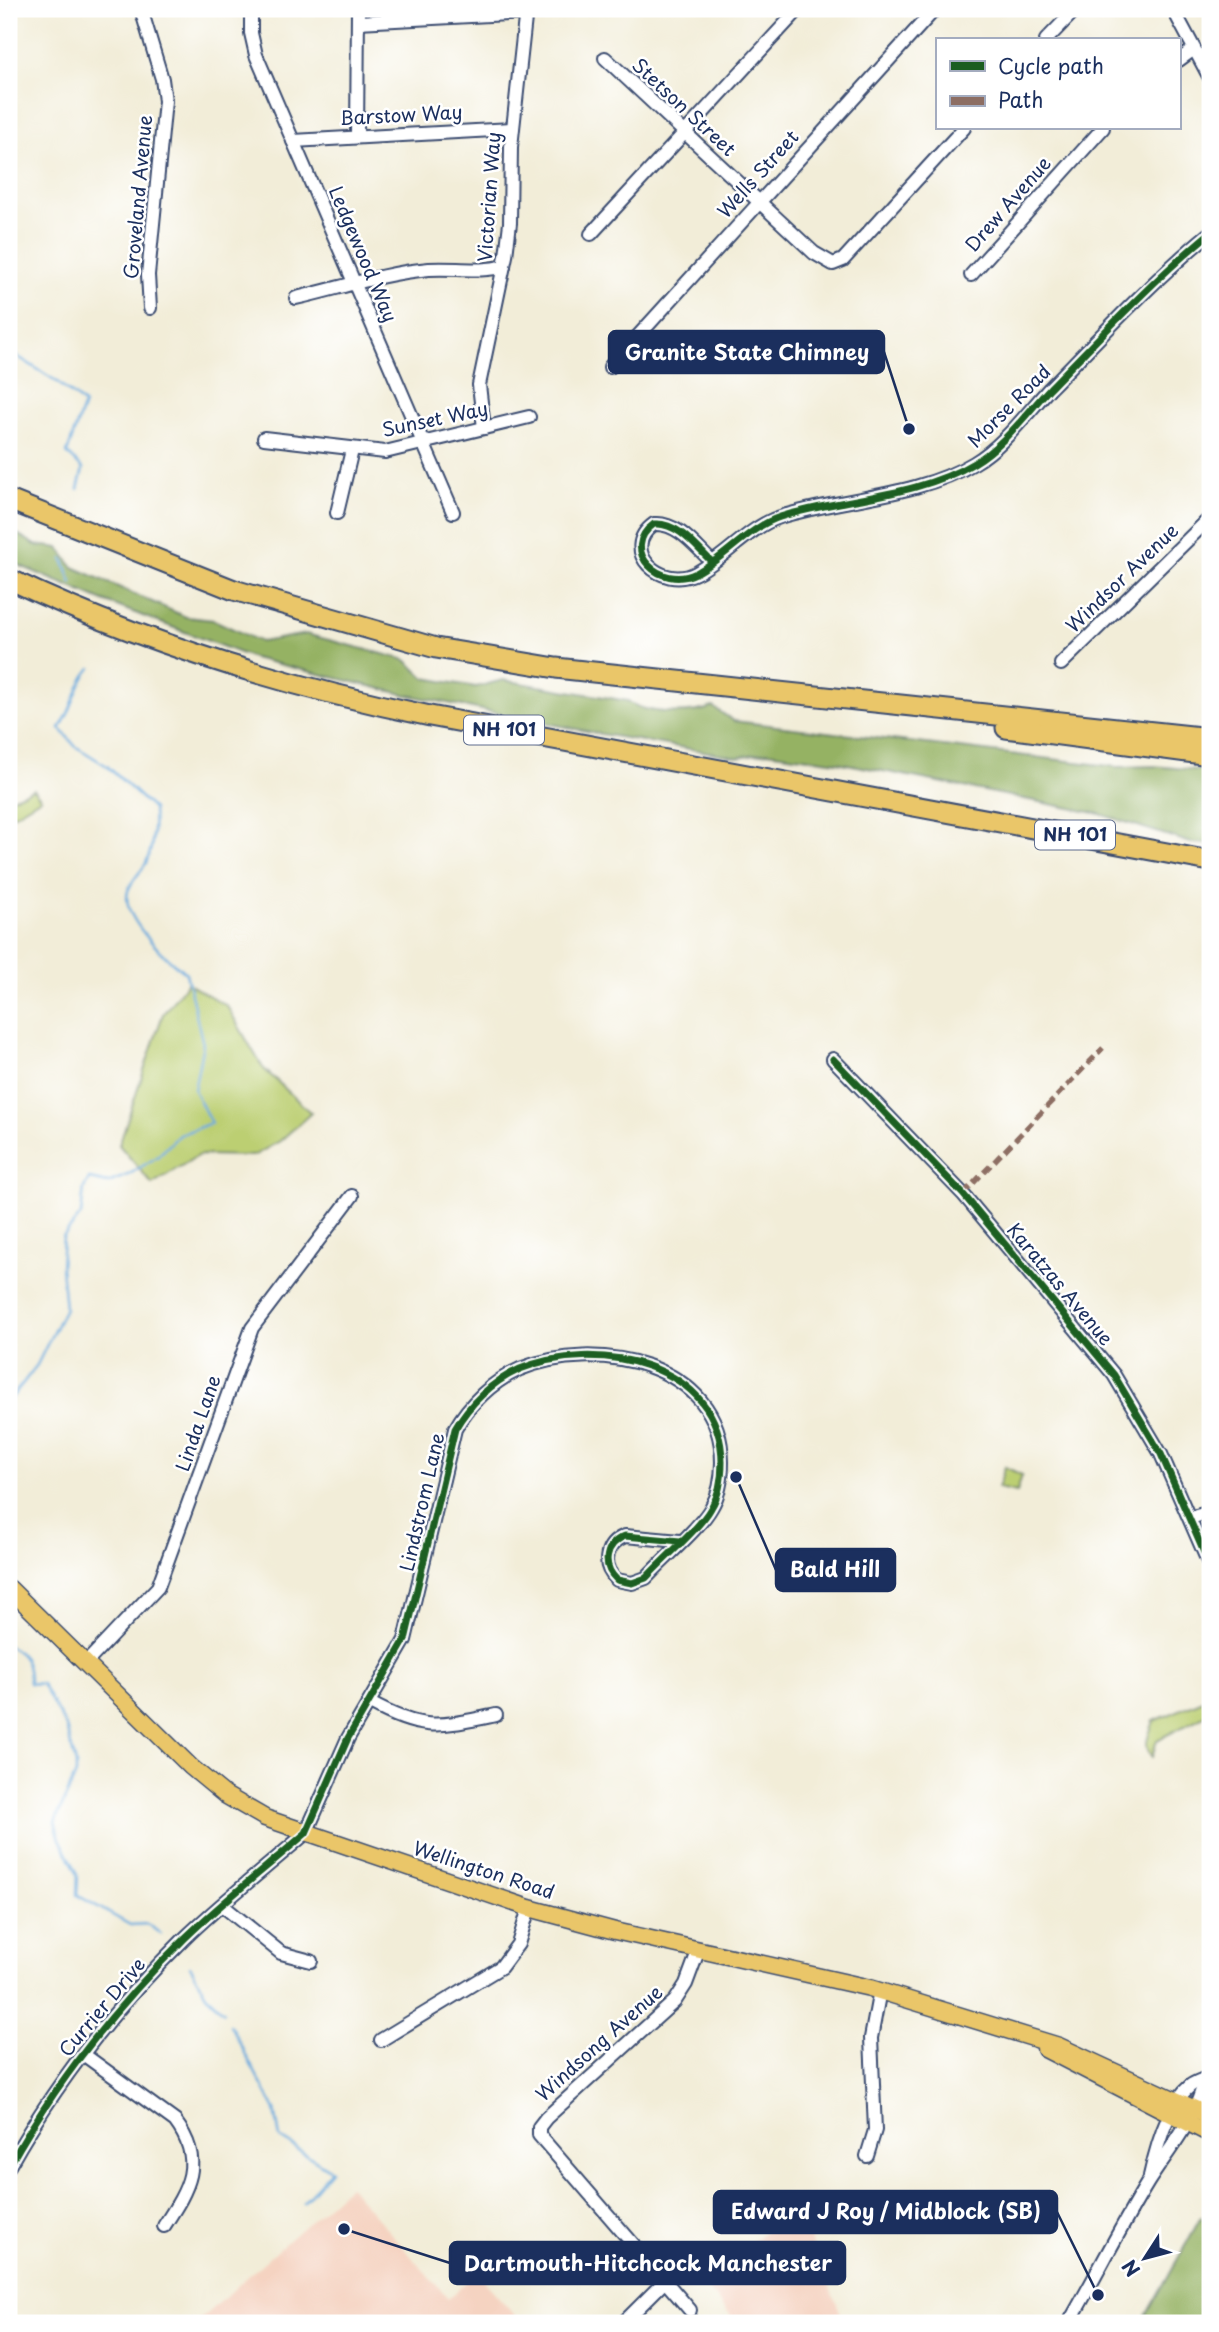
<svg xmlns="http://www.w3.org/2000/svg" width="1219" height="2332" viewBox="0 0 1219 2332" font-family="'Playpen Sans',sans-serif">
<rect width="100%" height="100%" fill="#fff"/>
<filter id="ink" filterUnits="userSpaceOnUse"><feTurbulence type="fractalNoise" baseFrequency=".0143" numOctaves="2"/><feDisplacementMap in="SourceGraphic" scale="14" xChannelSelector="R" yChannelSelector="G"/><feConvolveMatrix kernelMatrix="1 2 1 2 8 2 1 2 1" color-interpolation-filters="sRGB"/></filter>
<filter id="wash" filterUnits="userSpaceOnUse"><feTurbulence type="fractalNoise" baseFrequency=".00686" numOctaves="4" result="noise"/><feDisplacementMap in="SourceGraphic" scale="28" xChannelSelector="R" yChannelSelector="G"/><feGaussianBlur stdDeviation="1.57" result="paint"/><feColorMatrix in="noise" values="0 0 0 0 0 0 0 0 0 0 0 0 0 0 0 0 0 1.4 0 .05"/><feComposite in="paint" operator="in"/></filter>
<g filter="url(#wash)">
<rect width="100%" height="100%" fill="#f2edd8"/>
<g fill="#f5d3c1">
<path d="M349 2186 448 2298 477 2273 522 2323H196Z"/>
<path d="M796 2207 845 2323H723L731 2316 701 2282Z"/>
</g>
<g fill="#bccf72" stroke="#6c7f68" stroke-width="2">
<path d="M33 789 41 798 10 817 9 823V799Z"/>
<path d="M187 983 227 1006 263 1068 311 1113 280 1141 253 1156 199 1155 152 1184 119 1145 163 1014Z"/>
<path d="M1005 1467 1022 1475 1017 1492 998 1488Z"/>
<path d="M1210 1697V1713L1157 1740 1152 1757C1142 1745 1149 1735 1154 1721Z"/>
</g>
<g fill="#95b264" stroke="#587061" stroke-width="2">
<path d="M9 529 36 545 59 548 73 567 186 617 214 620 261 642 306 634 406 660 425 678 476 687 503 680 628 701C645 715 693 715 713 707L734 721 1118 767 1153 766 1210 771V844L1191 843 1100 814 837 762 767 752 738 757 601 734 403 694 253 658 101 600 9 561Z"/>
<path d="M1201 2217 1210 2222V2323H1142Z"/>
</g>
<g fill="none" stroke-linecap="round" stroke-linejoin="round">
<g stroke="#6aaadd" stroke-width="2.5">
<path d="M9 351 56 381 84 404 67 453 83 469 78 489"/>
<path d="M63 559 72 583"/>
<path d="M9 1401 37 1365 65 1308 61 1267 63 1237 81 1215 84 1188 89 1179 108 1183 128 1175 157 1157 179 1135 211 1123 194 1090 203 1044 186 973C167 959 120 918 128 891 131 881 141 872 146 863 154 847 154 826 153 809L107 766 75 746 60 728C74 708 75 686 91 668"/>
<path d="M9 1646C26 1655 29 1664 29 1683L42 1684 66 1727 76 1764V1774L55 1822 60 1839 78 1874 77 1895 130 1925 147 1924 161 1934"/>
<path d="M190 1966 206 1995 224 2012"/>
<path d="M230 2025 275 2110 280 2138 331 2170 303 2203"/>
</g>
</g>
</g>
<g filter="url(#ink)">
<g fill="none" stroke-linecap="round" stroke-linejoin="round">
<defs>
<g id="minor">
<path d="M141 9 162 79 165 101 148 275 150 308"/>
<path d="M251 9V33L256 55 453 512"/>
<path d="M1173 9 1210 78"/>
<path d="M358 22 526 13"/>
<path d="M1046 40 1076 9"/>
<path d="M605 58 814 253 833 264 843 260 964 128"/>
<path d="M1179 60 1194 49"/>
<path d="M357 137 358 9"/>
<path d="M293 141 512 129"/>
<path d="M591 234 799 9"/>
<path d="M971 275 1103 128"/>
<path d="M296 298C340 288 384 273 429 269 453 267 480 273 504 266"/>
<path d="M610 367 935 9"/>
<path d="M484 428 479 385 506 256 510 223 511 147 526 9"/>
<path d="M264 438 385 452 529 417"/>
<path d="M337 513 352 450"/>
<path d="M712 562C696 547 678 522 654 524 618 550 661 591 696 573 725 558 749 527 780 517 840 498 918 497 974 463 1003 446 1027 413 1050 388 1102 335 1153 280 1210 233"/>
<path d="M1061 664 1210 518"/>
<path d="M833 1059 963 1194 1114 1375 1161 1454 1210 1566"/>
<path d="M1190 1518 1210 1512"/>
<path d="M86 1663 158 1587 252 1328 352 1196"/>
<path d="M370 1703C423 1732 438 1727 496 1715"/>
<path d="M222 1905 281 1953 311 1961"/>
<path d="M381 2040 501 1967 518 1944 529 1908"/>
<path d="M83 2054 175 2121C206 2162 188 2189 164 2226"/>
<path d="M867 2156 875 2130 871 2038 880 1990"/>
<path d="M9 2166C56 2082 116 2006 185 1938 223 1901 266 1868 306 1833L348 1738 405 1640 455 1429C469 1404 493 1381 520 1369 595 1338 722 1362 722 1462 722 1478 719 1495 711 1508 700 1528 663 1559 646 1578L632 1583 617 1580C601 1565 605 1544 625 1536L680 1541"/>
<path d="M1150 2176C1156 2149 1168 2104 1190 2086 1196 2081 1204 2080 1210 2076"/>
<path d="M690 2310 539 2135V2127L546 2118 675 2001 686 1984 699 1949"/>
<path d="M623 2323 665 2281"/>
<path d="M1069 2323C1096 2276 1120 2228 1148 2182 1169 2149 1196 2119 1205 2079"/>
</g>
<g id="major">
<path d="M9 1588 191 1767 225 1795 265 1818 529 1908 615 1931 870 1988 1059 2046 1210 2116"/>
<path d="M1045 2049 1210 2134"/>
</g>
<g id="highway">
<path d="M9 500 234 590 436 648 556 668 1210 738"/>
<path d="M9 579C143 643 284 686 430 716L1210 861"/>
<path d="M1006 728 1210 755"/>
</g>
</defs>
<use href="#minor" stroke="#3b4c70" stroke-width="16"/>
<use href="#major" stroke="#3b4c70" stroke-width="19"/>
<use href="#highway" stroke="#3b4c70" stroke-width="23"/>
<use href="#minor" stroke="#fff" stroke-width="12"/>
<use href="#major" stroke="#eac669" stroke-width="16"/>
<use href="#highway" stroke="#eac669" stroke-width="19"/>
<path stroke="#8d6e63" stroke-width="5" stroke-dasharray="10 5" stroke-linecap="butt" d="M963 1194 1103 1048"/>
<defs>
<g id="cycleway">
<path d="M712 562C696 547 678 522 654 524 618 550 661 591 696 573 725 558 749 527 780 517 840 498 918 497 974 463 1003 446 1027 413 1050 388 1102 335 1153 280 1210 233"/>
<path d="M833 1059 963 1194 1114 1375 1161 1454 1210 1566"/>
<path d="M9 2166C56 2082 116 2006 185 1938 223 1901 266 1868 306 1833L348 1738 405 1640 455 1429C469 1404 493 1381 520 1369 595 1338 722 1362 722 1462 722 1478 719 1495 711 1508 700 1528 663 1559 646 1578L632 1583 617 1580C601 1565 605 1544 625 1536L680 1541"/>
</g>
</defs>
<use href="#cycleway" stroke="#fff" stroke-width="11"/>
<use href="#cycleway" stroke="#1b5e20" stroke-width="7"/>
</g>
</g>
<g text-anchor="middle" stroke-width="5" stroke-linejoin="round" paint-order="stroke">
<g fill="#fff" stroke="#5f6d8e" stroke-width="2">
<rect x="464" y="715.5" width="80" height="29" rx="5"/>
<rect x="1035" y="820.5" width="80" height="29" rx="5"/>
</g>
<g font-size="18" font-weight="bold" fill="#1b2f5e">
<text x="504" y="736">NH 101</text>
<text x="1075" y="841">NH 101</text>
</g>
<g font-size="19" fill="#1b2f5e" stroke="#fff">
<text transform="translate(684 107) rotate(43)" y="7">Stetson Street</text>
<text transform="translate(401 115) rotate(-3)" y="7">Barstow Way</text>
<text transform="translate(758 174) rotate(-48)" y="7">Wells Street</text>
<text transform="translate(138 197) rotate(-85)" y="7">Groveland Avenue</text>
<text transform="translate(489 197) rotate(-86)" y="7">Victorian Way</text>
<text transform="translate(1008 204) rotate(-49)" y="7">Drew Avenue</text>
<text transform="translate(363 254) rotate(67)" y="7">Ledgewood Way</text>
<text transform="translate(1009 406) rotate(-45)" y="7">Morse Road</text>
<text transform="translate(435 419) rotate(-12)" y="7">Sunset Way</text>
<text transform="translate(1122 578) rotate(-44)" y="7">Windsor Avenue</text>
<text transform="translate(1060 1284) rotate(50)" y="7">Karatzas Avenue</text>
<text transform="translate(198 1423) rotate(-71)" y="7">Linda Lane</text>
<text transform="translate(422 1502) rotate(-77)" y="7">Lindstrom Lane</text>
<text transform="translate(484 1870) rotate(18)" y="7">Wellington Road</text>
<text transform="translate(102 2007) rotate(-50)" y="7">Currier Drive</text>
<text transform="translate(599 2043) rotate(-42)" y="7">Windsong Avenue</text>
</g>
</g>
<path fill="none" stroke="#1b2f5e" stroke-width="2.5" d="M909 429L884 352M736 1477L776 1570M1098 2295L1057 2212M344 2229L450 2263"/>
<g fill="#1b2f5e" stroke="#fff" stroke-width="2.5">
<circle cx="909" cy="429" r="7"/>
<circle cx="736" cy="1477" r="7"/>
<circle cx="1098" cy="2295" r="7"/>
<circle cx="344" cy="2229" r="7"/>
</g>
<g fill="#1b2f5e" stroke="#1b2f5e" stroke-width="2.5">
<rect x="609" y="331" width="275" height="42" rx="7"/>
<rect x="776" y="1549" width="119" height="42" rx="7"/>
<rect x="714" y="2191" width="343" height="42" rx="7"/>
<rect x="450" y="2242" width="395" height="42" rx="7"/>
</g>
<g font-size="21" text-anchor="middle" font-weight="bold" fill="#fff">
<text x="747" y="360">Granite State Chimney</text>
<text x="835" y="1577">Bald Hill</text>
<text x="886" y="2219">Edward J Roy / Midblock (SB)</text>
<text x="648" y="2271">Dartmouth-Hitchcock Manchester</text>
</g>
<rect width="1219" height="2332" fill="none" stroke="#fff" stroke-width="35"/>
<rect x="936" y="38" width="245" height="91" fill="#ffffff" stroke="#a4acbf" stroke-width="2"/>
<rect x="950" y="61" width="35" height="10" fill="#1b5e20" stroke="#a4acbf" stroke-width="2"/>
<text x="998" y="74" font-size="21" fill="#1b2f5e">Cycle path</text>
<rect x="950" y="96" width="35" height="10" fill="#8d6e63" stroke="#a4acbf" stroke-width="2"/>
<text x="998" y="108" font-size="21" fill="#1b2f5e">Path</text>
<g transform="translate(1145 2258) rotate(234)" stroke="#ffffff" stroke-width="5" paint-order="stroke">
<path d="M0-5L12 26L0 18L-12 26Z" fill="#1b2f5e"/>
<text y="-10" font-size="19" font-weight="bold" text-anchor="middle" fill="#1b2f5e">N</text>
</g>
</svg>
